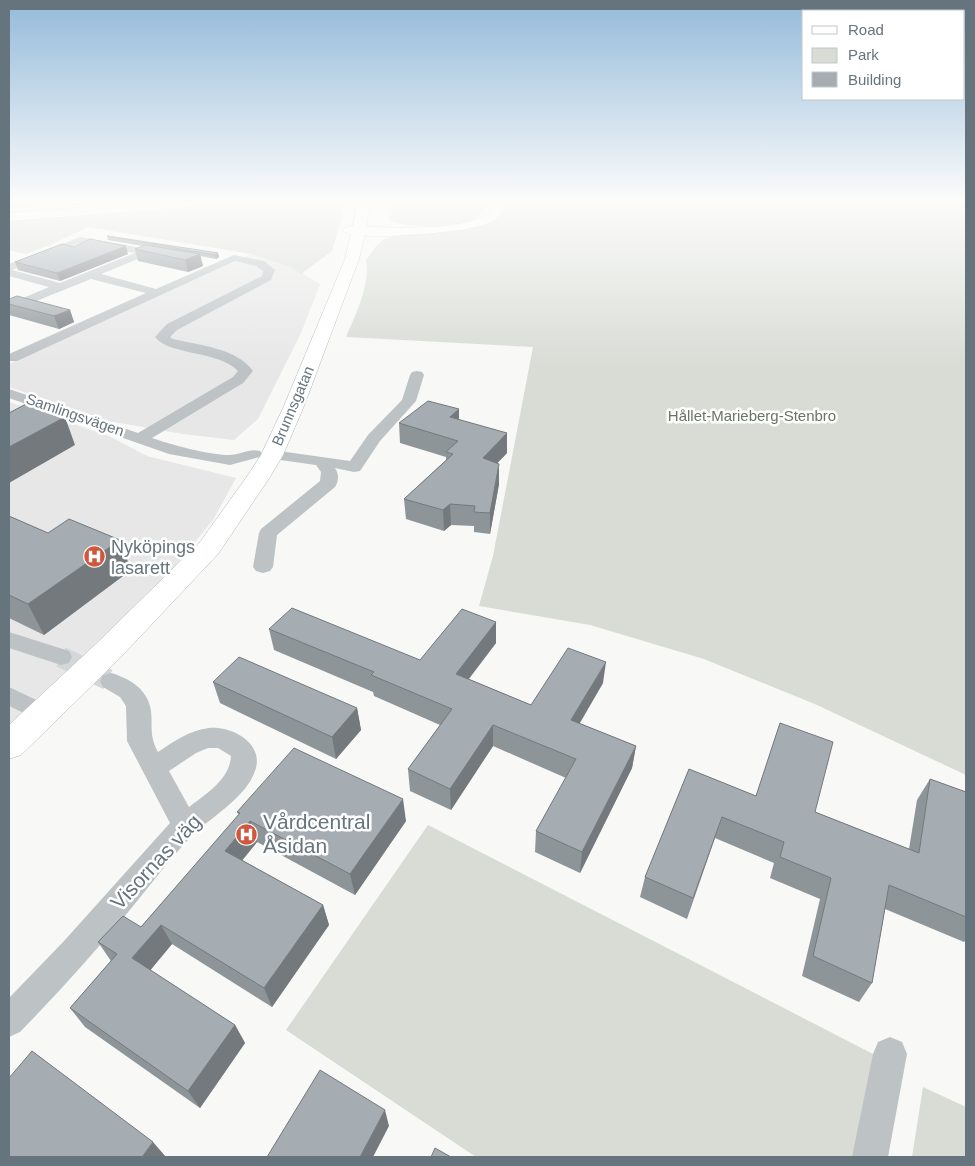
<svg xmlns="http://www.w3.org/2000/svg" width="975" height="1166" viewBox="0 0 975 1166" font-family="Helvetica,sans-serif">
<rect width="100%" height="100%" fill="#f8f8f6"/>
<g fill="#e6e7e6">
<path d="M251 254 293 268 320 284 301 333 258 419 234 440 183 434 108 421 9 387V364Z"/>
<path d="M9 402 109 436 147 456 236 478 213 520 151 595 9 727Z"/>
</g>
<g fill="#d8dcd5">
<path d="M9 203H94L9 209Z"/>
<path d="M234 203H343L341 220 332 251 301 274 293 268 251 254 88 227 50 245 26 254 9 250V220Z"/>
<path d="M388 203H484L486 209C483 212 479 217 475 219 456 228 407 229 389 220Z"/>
<path d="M507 203H966V775L817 705 704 659 590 625 479 606 493 556 533 347 346 337C355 316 371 283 366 260 372 252 378 241 388 238 417 226 497 242 507 203Z"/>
<path d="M428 825 877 1056 857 1157H476L286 1030Z"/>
<path d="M923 1087 966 1107V1157H912Z"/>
</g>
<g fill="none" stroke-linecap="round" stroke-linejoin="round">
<path stroke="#d4d7d8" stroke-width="21" stroke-dasharray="21 10" stroke-linecap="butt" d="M61 657 111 681"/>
<defs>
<path id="secondary" d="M359 226 366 230 359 259 304 406 283 455 270 477 218 554 118 660 21 755 9 759V725L96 644 200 542 248 475 261 455 284 406 345 259 352 230Z"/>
<path id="primary" d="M358 203H370L366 230 359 234 352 230Z"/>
<g id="motorway">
<path d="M142 203H197L191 207 9 221V213Z"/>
<path d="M495 203H507C502 214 498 219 487 224 469 232 352 243 342 230L349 226C382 227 463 233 489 213 491 210 493 206 495 203Z"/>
</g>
</defs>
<use href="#secondary" stroke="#b0b6ba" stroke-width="1"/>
<use href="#primary" stroke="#b1b7b9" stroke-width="1"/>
<use href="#motorway" stroke="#b3b7ba" stroke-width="1"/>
<g fill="#bdc2c5" fill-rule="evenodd">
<path d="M80 237 165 252 166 254 165 256 148 255 101 274 156 289 234 255 264 261 275 270 271 280 177 330 170 337 173 339C198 345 237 348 253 371L243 383 152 438C172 445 209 455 229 455 240 455 249 448 260 451L262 454 260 457 230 465 169 454 9 398V389L138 433 233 377 238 371C218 350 170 356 155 337L167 324 262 276 263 271 256 266 235 261 17 361H9V354L146 293 91 279 9 312V304L49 287 9 276V264ZM81 243 135 253 60 283 12 270Z"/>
<path d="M417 371 422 372 424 375 416 401 380 441 360 471 354 472 335 468C339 474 339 481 335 487L277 535 273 567 270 571 263 573 256 571 253 567 259 533 261 529 320 481 321 472 316 465 266 458 264 455 266 452 272 450 350 461 368 435 402 400 410 375 412 372Z"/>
<path d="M9 632 69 651 72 657 69 663 61 665 9 648Z"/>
<path d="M111 673C126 677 144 687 149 703 155 721 147 732 158 752 173 742 190 730 209 728 233 726 265 744 255 771 246 797 214 815 195 833 172 855 150 886 129 911 94 953 58 993 20 1032L9 1037V998L64 941 170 823 127 741 126 706 120 697 103 687 100 681 103 675ZM208 748H218L231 756C230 779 206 794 189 807L169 771 196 753Z"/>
<path d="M9 687 51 707 55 713 51 719 43 722 9 706Z"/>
<path d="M890 1037 902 1042 907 1054 888 1157H852L873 1054 878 1042Z"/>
</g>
<use href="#secondary" fill="#fff" fill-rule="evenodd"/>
<use href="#primary" fill="#fff" fill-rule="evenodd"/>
<use href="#motorway" fill="#fff" fill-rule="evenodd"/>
</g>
<g fill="#8e9599">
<path d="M107 236 218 253 219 257 216 259 200 256 203 266 188 272 138 261 135 249 143 246 108 240Z"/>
<path d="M74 247 128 254 60 281 18 270 15 262Z"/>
<path d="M9 299 70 310 74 322 59 329 9 315Z"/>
<path d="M459 409V420L507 453 497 463 499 484 490 534 474 532V526L451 525 444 531 406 519 404 499 446 460V457L400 443 399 423Z"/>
<path d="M9 516 131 570 44 635 9 618Z"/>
<path d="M496 622V643L469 679 531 705 603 683 579 723 636 746 632 768 580 873 535 852 536 831 566 778 493 746 451 810 410 791 408 769 440 725 374 696 373 692 274 650 269 629 420 660Z"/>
<path d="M213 682 357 708 361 730 336 759 220 703Z"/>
<path d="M780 723 815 812 909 849 917 800 930 779 966 792V940L964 942 885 909 872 983 859 1002 802 976 820 899 770 878 774 863 715 838 687 919 640 897 645 877 689 769 756 796Z"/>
<path d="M237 812 406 821 355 895 257 842 242 860 323 905 329 925 272 1007 172 944 150 970 235 1025 245 1043 200 1108 85 1027 70 1008 111 961 98 942 141 927 239 815Z"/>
</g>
<g fill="#74797d">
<path d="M126 246 128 254 60 281 57 273Z"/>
<path d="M218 253 219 257 216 259 215 255Z"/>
<path d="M200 254 203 266 188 272 185 260Z"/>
<path d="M70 310 74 322 59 329 54 316Z"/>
<path d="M459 409V428L450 417Z"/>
<path d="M65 417 75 445 9 483V447Z"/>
<path d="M507 433V453L483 478V458Z"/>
<path d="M499 464V484L490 534V513Z"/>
<path d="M450 504 451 525 444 531 443 510Z"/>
<path d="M120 540 131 570 44 635 28 604Z"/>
<path d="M496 622V643L456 695V674Z"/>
<path d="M606 662 603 683 569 742 571 720Z"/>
<path d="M357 708 361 730 336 759 332 737Z"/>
<path d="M493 725V746L451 810 450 789Z"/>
<path d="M636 746 632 768 580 873 582 852Z"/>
<path d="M403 799 406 821 355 895 350 874Z"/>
<path d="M250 821 257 842 233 872 225 851Z"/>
<path d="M323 905 329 925 272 1007 264 988Z"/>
<path d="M161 925 172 944 144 978 132 958Z"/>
<path d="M235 1025 245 1043 200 1108 188 1091Z"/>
<path d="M385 1110 389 1126 373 1157H360Z"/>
<path d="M153 1142 166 1157H142Z"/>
</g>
<g fill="#a5adb2" stroke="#74797d">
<path d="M107 236H108L218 253 215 255Z"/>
<path d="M90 239 126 246 57 273 15 262 62 244 74 247Z"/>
<path d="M145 245 200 254 185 260 135 249Z"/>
<path d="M17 296 70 310 54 316 9 304V299Z"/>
<path d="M428 401 459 409 450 417 507 433 483 458 499 464 490 513 474 512 475 506 450 504 443 510 404 499 453 454 446 452 458 441 399 423Z"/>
<path d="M26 404 65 417 9 447V413Z"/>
<path d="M9 516 48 533 69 519 120 540 28 604 9 595Z"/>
<path d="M292 608 420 660 462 609 496 622 456 674 531 705 568 648 606 662 571 720 636 746 582 852 536 831 576 759 493 725 450 789 408 769 452 709 371 675 374 672 269 629Z"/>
<path d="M239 657 357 708 332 737 213 682Z"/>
<path d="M780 723 833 742 815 812 919 853 930 779 966 792V917L889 885 872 983 813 956 831 878 780 857 784 842 722 817 693 898 645 877 689 769 756 796Z"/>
<path d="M294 748 403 799 350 874 250 821 225 851 323 905 264 988 161 925 132 958 235 1025 188 1091 70 1008 117 954 98 942 123 916 141 927 240 813 237 812Z"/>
<path d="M32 1051 153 1142 142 1157H9V1078Z"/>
<path d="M320 1070 385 1110 360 1157H267Z"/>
<path d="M435 1148 451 1157H431Z"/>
</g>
<linearGradient id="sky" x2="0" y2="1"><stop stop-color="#94bada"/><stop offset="0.55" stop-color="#fcfcfb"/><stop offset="1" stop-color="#fcfcfb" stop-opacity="0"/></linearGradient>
<rect width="975" height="366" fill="url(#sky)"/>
<defs>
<symbol id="hospital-disc" viewBox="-11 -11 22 22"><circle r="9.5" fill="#d2563c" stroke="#fff"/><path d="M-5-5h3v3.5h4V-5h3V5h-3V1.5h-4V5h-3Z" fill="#fff"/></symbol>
</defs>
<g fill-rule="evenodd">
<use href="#hospital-disc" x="82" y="544" width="25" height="25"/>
<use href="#hospital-disc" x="234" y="822" width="25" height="25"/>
</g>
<g text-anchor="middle" stroke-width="5" stroke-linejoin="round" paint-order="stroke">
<g font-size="15" fill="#66757d" stroke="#fff">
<text transform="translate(293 406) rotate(-67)" y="5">Brunnsgatan</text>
<text transform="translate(75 415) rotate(19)" y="5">Samlingsvägen</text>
</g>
<g font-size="15" fill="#687664" stroke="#fff">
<text x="752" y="421">Hållet-Marieberg-Stenbro</text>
</g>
<g font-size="18" fill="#66757d" stroke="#fff" text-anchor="start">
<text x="111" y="553">Nyköpings<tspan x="111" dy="21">lasarett</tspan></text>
</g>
<g font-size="21" fill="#66757d" stroke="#fff" text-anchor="start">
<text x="263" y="829">Vårdcentral<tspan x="263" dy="24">Åsidan</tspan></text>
</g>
<g font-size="21" fill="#66757d" stroke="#fff">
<text transform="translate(156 862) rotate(-47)" y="7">Visornas väg</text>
</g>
</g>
<rect width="975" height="1166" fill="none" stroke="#66757d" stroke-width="20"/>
<rect x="802" y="10" width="162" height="90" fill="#ffffff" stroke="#c2c8cb"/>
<rect x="812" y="26" width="25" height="8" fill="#ffffff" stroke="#c2c8cb"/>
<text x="848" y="35" font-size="15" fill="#66757d">Road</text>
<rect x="812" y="48" width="25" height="15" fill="#d8dcd5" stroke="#c2c8cb"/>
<text x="848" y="60" font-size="15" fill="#66757d">Park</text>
<rect x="812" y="72" width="25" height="15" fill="#a5adb2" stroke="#c2c8cb"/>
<text x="848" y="85" font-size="15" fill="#66757d">Building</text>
</svg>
